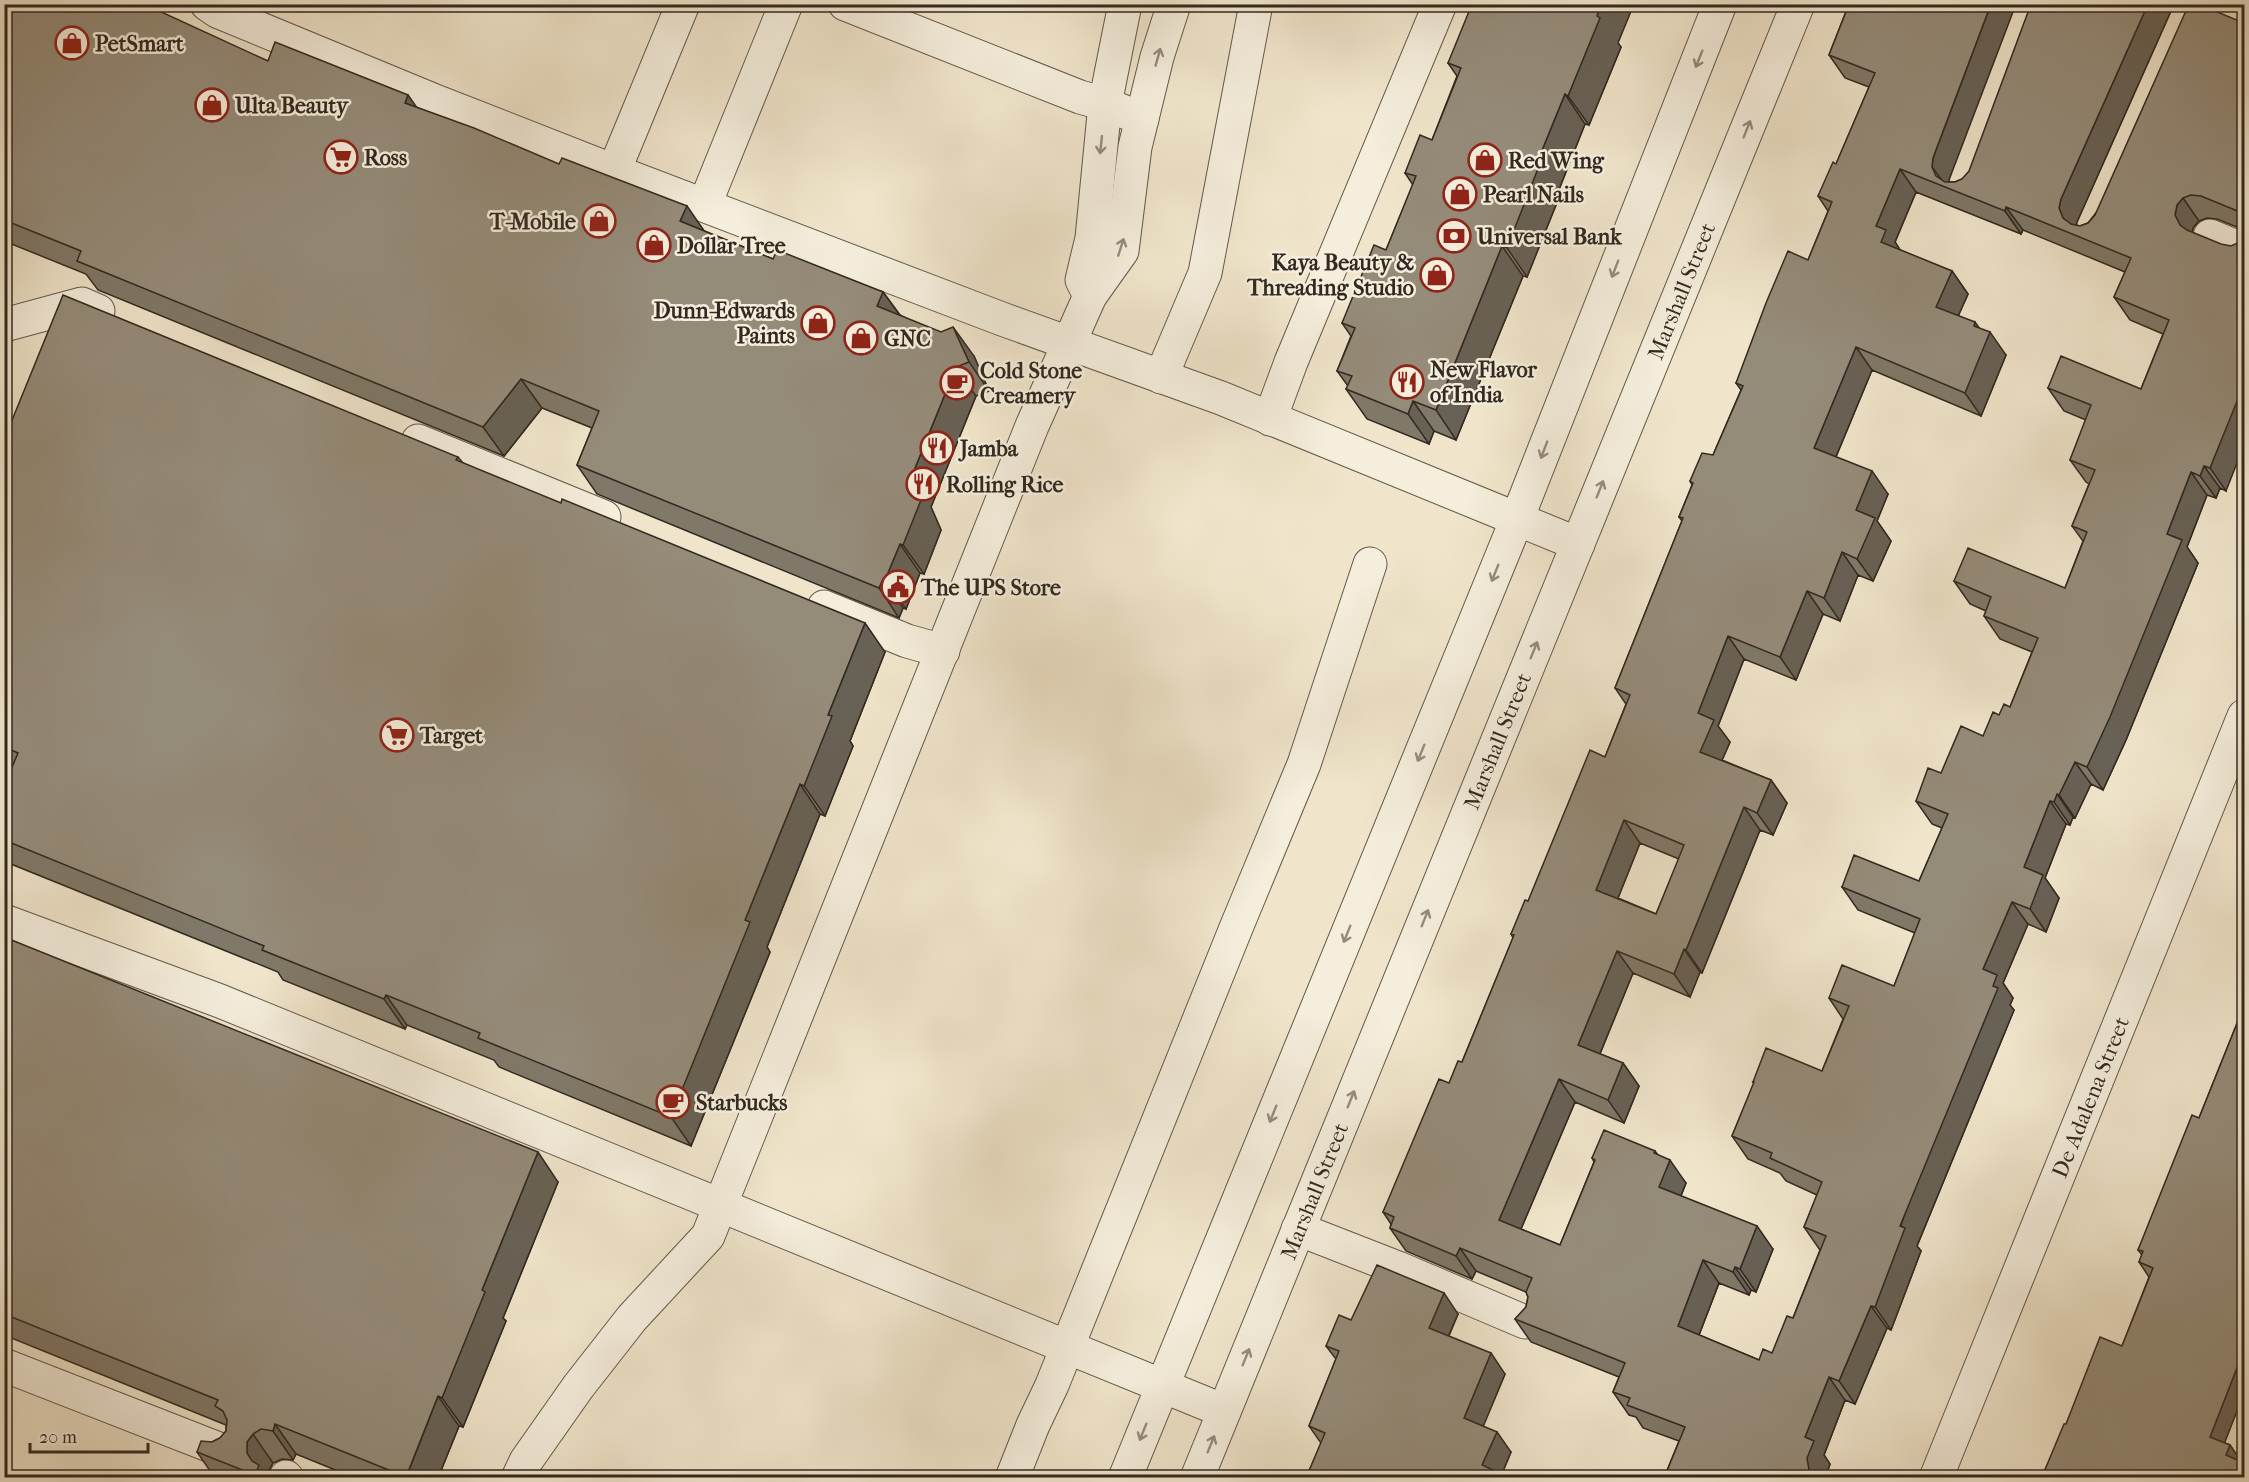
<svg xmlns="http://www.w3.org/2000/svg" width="2249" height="1482" viewBox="0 0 2249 1482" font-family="'IM FELL French Canon',serif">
<rect width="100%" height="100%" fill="#f0e5cb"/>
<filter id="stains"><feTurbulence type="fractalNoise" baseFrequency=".00333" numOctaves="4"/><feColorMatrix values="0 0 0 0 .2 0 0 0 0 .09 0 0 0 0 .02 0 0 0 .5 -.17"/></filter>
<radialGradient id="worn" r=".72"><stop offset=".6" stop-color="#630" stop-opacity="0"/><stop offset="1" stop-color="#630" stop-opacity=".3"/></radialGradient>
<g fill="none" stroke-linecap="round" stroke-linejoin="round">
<defs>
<g id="minor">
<path d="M207 4 217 11 435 101 614 171 1002 319 1221 398 1578 544"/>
<path d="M845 4 1080 97 1105 104 1142 119"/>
<path d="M614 171 683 4"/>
<path d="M705 204 786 4"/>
<path d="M2210 236 2244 250"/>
<path d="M1090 296 1082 280 1092 238 1105 104 1125 4"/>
<path d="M4 325 82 304 98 311"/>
<path d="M1161 377 1205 273 1256 4"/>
<path d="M1270 419 1291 362 1440 4"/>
<path d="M418 441 604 517"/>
<path d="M824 607 907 641 943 651"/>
<path d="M4 921 220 1001 1224 1411"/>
<path d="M1298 1229 1398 1268 1525 1322"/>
<path d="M4 1365 229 1453"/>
<path d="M286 1477 287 1478"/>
<path d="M518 1478 526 1461 578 1387 632 1318 708 1236 1032 426 1090 296 1122 251 1135 147 1157 57 1174 4"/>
<path d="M1012 1478 1033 1425 1052 1385 1236 928 1304 764 1370 564"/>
<path d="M1125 1478 1517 519 1720 4"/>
<path d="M1197 1478 1798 4"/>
<path d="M1936 1478 2244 716"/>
</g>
</defs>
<use href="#minor" stroke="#62584b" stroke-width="35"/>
<use href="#minor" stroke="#f5eedd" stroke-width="33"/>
</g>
<g fill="#807868" stroke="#322920" stroke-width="1.5" fill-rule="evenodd">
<path d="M4 4 268 61 416 107 704 231 773 259 883 292 900 315 974 356 989 391 976 396 931 507 941 530 924 574 920 573 906 609 903 608 899 618 597 494 577 465 592 428 542 408 504 456 98 290 86 274 4 241Z"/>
<path d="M1849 4 1949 180V182H1955L1962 179 2171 11 2077 222 2076 225 2080 226 2088 223 2244 23V230L2217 219 2207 218 2199 221 2193 228 2192 233 2226 491 2220 488 2216 498 2207 495 2187 547 2198 563 2126 740 2103 790 2091 784 2075 818 2073 817 2070 825 2066 824 2045 878 2059 898 2046 932 2028 924 2003 983 2013 998 2010 1005 2014 1010 1917 1246 1921 1251 1891 1330 1887 1328 1855 1404 1845 1400 1824 1455 1830 1464 1825 1478H1664L1679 1441 1643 1428 1636 1417 1629 1415 1613 1392 1619 1377 1531 1342 1515 1319 1526 1307 1528 1297 1526 1292 1476 1271 1472 1279 1406 1251 1390 1228 1391 1224 1383 1212 1449 1083 1462 1062 1513 938 1511 934 1605 757 1626 704 1615 688 1682 521 1679 517 1692 485 1690 481 1713 455 1741 390 1736 383 1808 260 1828 211 1818 196 1836 164 1869 87 1845 78 1829 55ZM1916 192 2021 234 2023 230 2125 272 2114 297 2130 320 2163 334 2141 389 2048 388 2064 411 2086 420 2070 460 2086 482 2089 484 2072 526 2083 541 2065 588 1954 581 1970 604 1986 611 1984 616 2000 639 2032 652 2010 707 1999 715 1983 736 1941 773 1916 801 1932 824 1942 828 1919 881 1842 887 1858 910 1915 933 1894 986 1829 998 1843 1019 1822 1071 1753 1082 1754 1083 1732 1136 1748 1159 1780 1173 1786 1181 1817 1195 1804 1227 1820 1250 1793 1318 1772 1353 1759 1360 1699 1335 1719 1283 1749 1295 1751 1290 1756 1292 1773 1249 1681 1196 1686 1183 1657 1154 1592 1158 1594 1162 1560 1245 1521 1229 1575 1102 1624 1123 1639 1086 1623 1063 1600 1054 1633 973 1690 997 1700 972 1702 973 1760 830 1773 835 1787 803 1771 780 1722 760 1730 742 1718 726 1744 659 1796 680 1823 614 1840 621 1858 575 1873 581 1891 541 1877 521 1888 494 1836 457 1872 370 1981 416 2006 355 1979 328 1958 316 1968 294 1952 271 1900 250 1895 242ZM1640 843 1679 859 1656 914 1618 898Z"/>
<path d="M1618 43 1621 47 1589 125 1585 124 1558 192 1560 195 1527 277 1523 276 1456 440 1434 431 1429 444 1367 419 1346 389 1348 386 1337 371 1351 336 1342 323 1386 250 1413 185 1405 173 1432 140 1457 76 1448 63Z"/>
<path d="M4 440 458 457 463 463 885 652 850 741 853 746 825 816 820 814 767 947 770 952 691 1146 499 1067 494 1060 407 1025 405 1029 283 980 278 972 6 862 4 860V786L11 771 4 768Z"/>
<path d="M4 937 558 1182 503 1318 506 1321 463 1427 459 1426 438 1478H355L296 1454 293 1460 282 1459 273 1463 268 1472V1478H215L197 1452 212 1442 220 1438 226 1431V1425L4 1335Z"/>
<path d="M2244 1006V1393L2224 1443 2230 1445 2241 1462 2047 1475 2044 1472 2066 1424 2122 1346 2149 1277 2139 1262 2142 1255 2138 1250 2199 1118Z"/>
<path d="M1458 1314 1449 1336 1505 1374 1483 1426 1511 1452 1501 1476 1502 1478H1306L1321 1443 1309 1426 1336 1359 1326 1346 1351 1320Z"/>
</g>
<g fill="#686155" stroke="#322920" stroke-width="1.5">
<path d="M1601 4H1634L1618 43 1621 47 1589 125 1568 96Z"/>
<path d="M1991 4H2016L1949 180V188L1947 187 1932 167 1933 158Z"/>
<path d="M2148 4H2167L2171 11 2077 222 2075 231 2063 218 2059 208 2061 199Z"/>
<path d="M1565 94 1585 124 1558 192 1560 195 1527 277 1507 248 1536 165Z"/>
<path d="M408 95 429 125 405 103Z"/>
<path d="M1900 169 1916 192 1895 242 1902 253 1881 242 1876 226Z"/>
<path d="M2183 198 2199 221 2193 228 2191 238 2180 225 2175 215 2177 205Z"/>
<path d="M687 206 707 235 680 221Z"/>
<path d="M2006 207 2023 230 2021 234 2005 211Z"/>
<path d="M1502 246 1523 276 1456 440 1436 410Z"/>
<path d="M1952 271 1968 294 1952 330 1936 307Z"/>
<path d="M883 292 904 321 877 306Z"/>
<path d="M1975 322 1987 339 1990 332 2006 355 1981 416 1965 393 1974 326Z"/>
<path d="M953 327 974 356 989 391 969 362Z"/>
<path d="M1856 347 1872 370 1830 471 1814 448Z"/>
<path d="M956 367 976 396 931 507 941 530 924 574 903 545 911 478Z"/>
<path d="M2244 372V445L2226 491 2210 468Z"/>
<path d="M521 379 542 408 504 456 483 427Z"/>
<path d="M1413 401 1434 431 1429 444 1408 414Z"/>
<path d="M2204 466 2220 488 2216 498 2200 476Z"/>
<path d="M1872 471 1888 494 1877 521 1891 541 1873 581 1857 559 1856 510Z"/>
<path d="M2191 472 2207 495 2187 547 2198 563 2126 740 2103 790 2087 767 2167 534Z"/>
<path d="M900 544 920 573 906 609 885 580Z"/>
<path d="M1842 552 1858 575 1840 621 1824 598Z"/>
<path d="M883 579 903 608 899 618 879 588Z"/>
<path d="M1807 591 1823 614 1796 680 1780 657Z"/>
<path d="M865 623 885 652 850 741 853 746 825 816 804 786 828 715Z"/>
<path d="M1728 636 1744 659 1718 726 1730 742 1716 774 1700 752 1698 713Z"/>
<path d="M2075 762 2091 784 2075 818 2059 795Z"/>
<path d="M1771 780 1787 803 1773 835 1757 813Z"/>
<path d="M800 784 820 814 767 947 770 952 691 1146 671 1117 745 920Z"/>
<path d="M2057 794 2073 817 2070 825 2054 802Z"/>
<path d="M2050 801 2066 824 2045 878 2059 898 2046 932 2030 909 2024 867Z"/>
<path d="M1744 807 1760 830 1702 973 1686 950Z"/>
<path d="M1624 820 1640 843 1612 913 1596 890Z"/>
<path d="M2012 902 2028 924 2003 983 2013 998 2010 1005 2014 1010 1917 1246 1921 1251 1891 1330 1875 1307 1983 969Z"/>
<path d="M1684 949 1700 972 1690 997 1674 974Z"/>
<path d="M1617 951 1633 973 1594 1068 1578 1045Z"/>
<path d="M386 995 407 1025 405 1029 384 999Z"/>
<path d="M1623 1063 1639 1086 1624 1123 1608 1100Z"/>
<path d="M1559 1079 1575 1102 1515 1243 1499 1220Z"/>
<path d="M1655 1151 1667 1168 1670 1160 1686 1183 1675 1210 1659 1187 1654 1153Z"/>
<path d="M538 1152 558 1182 503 1318 506 1321 463 1427 442 1398 482 1290Z"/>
<path d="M1757 1226 1773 1249 1756 1292 1740 1269Z"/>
<path d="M1460 1248 1476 1271 1472 1279 1456 1256Z"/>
<path d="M1703 1260 1719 1283 1694 1348 1678 1326Z"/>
<path d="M1735 1267 1751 1290 1749 1295 1733 1272Z"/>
<path d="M1444 1293 1458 1314 1443 1348 1429 1328Z"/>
<path d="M1871 1306 1887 1328 1855 1404 1839 1381Z"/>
<path d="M1491 1353 1505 1374 1478 1439 1464 1418Z"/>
<path d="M2240 1360 2244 1366V1393L2221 1452 2210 1437Z"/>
<path d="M1829 1377 1845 1400 1824 1455 1830 1464 1825 1478H1807L1805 1437Z"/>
<path d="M438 1396 459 1426 438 1478H406Z"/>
<path d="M275 1424 296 1454 293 1460 273 1431Z"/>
<path d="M1497 1432 1511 1452 1501 1476 1502 1478H1491L1482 1465Z"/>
<path d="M253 1434 273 1463 268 1472V1478H256L255 1475 247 1453V1442Z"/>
<path d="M2230 1445 2241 1461 2237 1471 2226 1455Z"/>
</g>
<g fill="#958b79" stroke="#322920" stroke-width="1.5" fill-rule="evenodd">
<path d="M4 4H144L268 61 275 42 408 95 405 103 474 128 559 164 562 158 687 206 680 221 773 259 777 250 883 292 877 306 941 332 953 327 969 362 956 367 911 478 921 500 903 545 900 544 885 580 883 579 879 588 577 465 599 411 521 379 483 427 77 261 81 251 4 220Z"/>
<path d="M1472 4H1601L1597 16 1600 18 1568 96 1565 94 1536 165 1539 166 1507 248 1502 246 1436 410 1413 401 1408 414 1346 389 1352 376 1337 371 1355 328 1342 323 1374 245 1386 250 1416 176 1405 173 1420 135 1432 140 1461 68 1448 63Z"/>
<path d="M1849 4H1991L1933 158 1932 167 1936 176 1945 182H1955L1962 179 1969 171 2031 4H2148L2061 199 2059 208 2063 218 2071 224 2080 226 2088 223 2095 215 2189 4H2198L2244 23V220L2242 215 2235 210 2201 196 2191 195 2183 198 2177 205 2175 215 2180 225 2187 230 2221 244 2231 246 2240 242 2244 235V372L2240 382 2244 384 2210 468 2204 466 2200 476 2191 472 2167 534 2182 540 2110 717 2087 767 2075 762 2059 795 2057 794 2054 802 2050 801 2024 867 2043 875 2030 909 2012 902 1983 969 1997 975 1993 986 1998 988 1900 1226 1905 1228 1875 1307 1871 1306 1839 1381 1829 1377 1805 1437 1814 1441 1807 1458 1809 1470 1807 1478H1664L1685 1427 1627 1405 1630 1398 1613 1392 1625 1363 1515 1319 1526 1307 1528 1297 1526 1292 1532 1278 1460 1248 1456 1256 1390 1228 1394 1217 1383 1212 1439 1079 1449 1083 1458 1061 1462 1062 1514 935 1511 934 1525 900 1528 901 1590 750 1605 757 1630 695 1615 688 1683 518 1679 517 1693 483 1690 481 1702 453 1713 455 1743 386 1736 383 1766 303 1788 251 1808 260 1832 202 1818 196 1833 162 1836 164 1875 73 1829 55ZM1900 169 2005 211 2006 207 2131 258 2114 297 2169 320 2141 389 2061 356 2048 388 2091 405 2070 460 2095 470 2072 526 2087 532 2065 588 1968 548 1954 581 1991 597 1984 616 2038 638 2010 707 2004 704 1999 715 1993 712 1983 736 1961 726 1941 773 1928 768 1916 801 1948 814 1919 881 1854 855 1842 887 1920 919 1894 986 1842 965 1829 998 1849 1006 1822 1071 1766 1048 1753 1082H1754L1732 1136 1772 1153 1770 1158 1822 1182 1804 1227 1826 1236 1793 1318 1787 1316 1772 1353 1763 1349 1759 1360 1678 1326 1703 1260 1733 1272 1735 1267 1740 1269 1757 1226 1659 1187 1670 1160 1654 1153 1655 1151 1604 1130 1592 1158 1595 1160 1560 1245 1499 1220 1559 1079 1608 1100 1623 1063 1578 1045 1617 951 1674 974 1684 949 1686 950 1744 807 1757 813 1771 780 1700 752 1714 720 1698 713 1728 636 1780 657 1807 591 1824 598 1842 552 1857 559 1875 518 1856 510 1872 471 1814 448 1856 347 1965 393 1990 332 1974 326 1975 322 1936 307 1952 271 1881 242 1886 230 1876 226ZM1624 820 1684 845 1656 914 1596 890Z"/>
<path d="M63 295 458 457 456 460 561 503 562 499 865 623 828 715 832 716 804 786 800 784 745 920 750 922 671 1117 478 1038 480 1033 386 995 384 999 262 950 264 946 4 840V786L18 753 4 747V440Z"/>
<path d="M4 937 538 1152 482 1290 485 1292 442 1398 438 1396 406 1477 275 1424 273 1431 261 1429 253 1434 247 1442V1453L252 1461 259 1465 255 1475 197 1452 201 1441 212 1442 220 1438 226 1431 227 1420 223 1411 215 1406 218 1400 4 1314Z"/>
<path d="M2244 1006V1362L2240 1360 2210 1437 2230 1445 2226 1455 2244 1463V1471L2241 1478H2046L2047 1473 2044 1472 2064 1424H2066L2100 1337 2122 1346 2153 1268 2139 1262 2143 1251 2138 1250 2192 1115 2199 1118Z"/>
<path d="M1377 1265 1444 1293 1429 1328 1491 1353 1464 1418 1497 1432 1482 1465 1497 1472 1495 1478H1306L1325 1433 1309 1426 1339 1351 1326 1346 1339 1315 1351 1320Z"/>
</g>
<defs><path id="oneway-shaft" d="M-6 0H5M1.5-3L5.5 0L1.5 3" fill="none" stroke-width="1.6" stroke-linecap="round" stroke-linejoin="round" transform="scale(1.5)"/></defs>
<g stroke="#948c7e">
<use href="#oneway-shaft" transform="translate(1158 57) rotate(-74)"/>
<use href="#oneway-shaft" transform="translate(1699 59) rotate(112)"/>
<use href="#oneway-shaft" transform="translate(1747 129) rotate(-68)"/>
<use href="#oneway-shaft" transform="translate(1101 145) rotate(96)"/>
<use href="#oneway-shaft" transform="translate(1121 247) rotate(-72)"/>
<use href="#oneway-shaft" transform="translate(1615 269) rotate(111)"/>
<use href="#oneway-shaft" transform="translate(1544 450) rotate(111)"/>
<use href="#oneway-shaft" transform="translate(1600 489) rotate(-68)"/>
<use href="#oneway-shaft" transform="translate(1495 573) rotate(112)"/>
<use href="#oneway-shaft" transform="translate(1534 650) rotate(-68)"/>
<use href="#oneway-shaft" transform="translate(1421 753) rotate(112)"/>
<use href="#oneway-shaft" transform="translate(1425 918) rotate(-68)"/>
<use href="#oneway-shaft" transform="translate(1347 934) rotate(112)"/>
<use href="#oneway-shaft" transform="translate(1351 1099) rotate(-68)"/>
<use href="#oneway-shaft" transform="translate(1273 1114) rotate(112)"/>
<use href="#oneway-shaft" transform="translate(1246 1357) rotate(-68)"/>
<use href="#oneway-shaft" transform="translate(1143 1432) rotate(112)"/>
<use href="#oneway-shaft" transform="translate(1211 1444) rotate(-68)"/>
</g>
<defs>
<symbol id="shop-ring" viewBox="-11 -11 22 22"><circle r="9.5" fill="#f5eedd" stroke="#8f2418" stroke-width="1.5"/><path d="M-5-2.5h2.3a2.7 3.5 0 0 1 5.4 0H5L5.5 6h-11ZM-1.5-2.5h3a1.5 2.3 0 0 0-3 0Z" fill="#8f2418"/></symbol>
<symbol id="supermarket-ring" viewBox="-11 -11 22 22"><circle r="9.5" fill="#f5eedd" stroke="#8f2418" stroke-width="1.5"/><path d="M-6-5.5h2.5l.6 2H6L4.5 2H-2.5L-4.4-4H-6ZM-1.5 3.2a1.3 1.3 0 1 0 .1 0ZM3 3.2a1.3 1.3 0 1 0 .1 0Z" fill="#8f2418"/></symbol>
<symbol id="bank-ring" viewBox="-11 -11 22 22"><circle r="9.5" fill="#f5eedd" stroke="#8f2418" stroke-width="1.5"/><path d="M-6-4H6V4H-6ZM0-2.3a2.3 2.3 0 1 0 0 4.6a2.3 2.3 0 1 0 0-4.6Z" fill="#8f2418"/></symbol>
<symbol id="restaurant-ring" viewBox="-11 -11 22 22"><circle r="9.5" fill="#f5eedd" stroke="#8f2418" stroke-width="1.5"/><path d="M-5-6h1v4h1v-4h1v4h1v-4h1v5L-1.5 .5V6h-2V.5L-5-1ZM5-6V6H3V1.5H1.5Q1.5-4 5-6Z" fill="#8f2418"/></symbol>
<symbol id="cafe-ring" viewBox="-11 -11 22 22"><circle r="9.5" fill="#f5eedd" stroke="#8f2418" stroke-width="1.5"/><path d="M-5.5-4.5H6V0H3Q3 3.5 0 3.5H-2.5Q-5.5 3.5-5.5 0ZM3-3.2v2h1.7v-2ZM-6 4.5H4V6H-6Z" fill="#8f2418"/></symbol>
<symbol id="civic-ring" viewBox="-11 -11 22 22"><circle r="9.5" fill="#f5eedd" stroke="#8f2418" stroke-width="1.5"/><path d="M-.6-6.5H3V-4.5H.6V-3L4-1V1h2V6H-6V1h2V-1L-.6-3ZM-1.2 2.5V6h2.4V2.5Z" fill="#8f2418"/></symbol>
</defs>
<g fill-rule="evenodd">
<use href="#shop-ring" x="53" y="24" width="38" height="38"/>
<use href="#shop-ring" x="193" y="86" width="38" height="38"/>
<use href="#supermarket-ring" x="322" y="138" width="38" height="38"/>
<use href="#shop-ring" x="1466" y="141" width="38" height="38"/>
<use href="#shop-ring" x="1441" y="175" width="38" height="38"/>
<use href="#shop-ring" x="580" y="202" width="38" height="38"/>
<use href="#bank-ring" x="1435" y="217" width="38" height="38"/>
<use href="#shop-ring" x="635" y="226" width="38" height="38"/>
<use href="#shop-ring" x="1418" y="256" width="38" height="38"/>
<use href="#shop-ring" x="799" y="304" width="38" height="38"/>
<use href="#shop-ring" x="842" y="319" width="38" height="38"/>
<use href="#restaurant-ring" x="1388" y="363" width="38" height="38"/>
<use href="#cafe-ring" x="938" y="364" width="38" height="38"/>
<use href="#restaurant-ring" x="918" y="429" width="38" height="38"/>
<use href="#restaurant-ring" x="904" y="465" width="38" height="38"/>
<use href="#civic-ring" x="879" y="568" width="38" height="38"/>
<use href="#supermarket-ring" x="378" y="716" width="38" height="38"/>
<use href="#cafe-ring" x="654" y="1083" width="38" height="38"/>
</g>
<g text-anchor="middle" stroke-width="5" stroke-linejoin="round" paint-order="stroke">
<g font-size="22" font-weight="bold" fill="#322920" stroke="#f5eedd" text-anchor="start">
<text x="95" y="51">PetSmart</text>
<text x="235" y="113">Ulta Beauty</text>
<text x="364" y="165">Ross</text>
<text x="1508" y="168">Red Wing</text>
<text x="1483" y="202">Pearl Nails</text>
<text x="576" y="229" text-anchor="end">T-Mobile</text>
<text x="1477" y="244">Universal Bank</text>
<text x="677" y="253">Dollar Tree</text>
<text x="1414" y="270" text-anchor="end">Kaya Beauty &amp;<tspan x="1414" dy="25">Threading Studio</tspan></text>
<text x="795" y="318" text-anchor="end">Dunn-Edwards<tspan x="795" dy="25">Paints</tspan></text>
<text x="884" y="346">GNC</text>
<text x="1430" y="377">New Flavor<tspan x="1430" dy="25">of India</tspan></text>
<text x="980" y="378">Cold Stone<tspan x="980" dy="25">Creamery</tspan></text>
<text x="960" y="456">Jamba</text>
<text x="946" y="492">Rolling Rice</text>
<text x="921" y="595">The UPS Store</text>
<text x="420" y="743">Target</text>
<text x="696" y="1110">Starbucks</text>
</g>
<g font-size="22" fill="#322920" stroke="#f5eedd">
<text transform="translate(1681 291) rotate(-68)" y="8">Marshall Street</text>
<text transform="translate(1497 741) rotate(-68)" y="8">Marshall Street</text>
<text transform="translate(2090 1097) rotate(-68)" y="8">De Adalena Street</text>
<text transform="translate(1314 1191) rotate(-68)" y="8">Marshall Street</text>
</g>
</g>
<rect width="2249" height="1482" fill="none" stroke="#f0e5cb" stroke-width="24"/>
<rect x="6" y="6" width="2237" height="1470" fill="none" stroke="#322920" stroke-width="3"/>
<rect x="12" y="12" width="2225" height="1458" fill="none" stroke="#322920" stroke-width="1.5"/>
<path d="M30 1443v9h118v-9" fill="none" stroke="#322920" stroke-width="3"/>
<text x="39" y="1443" font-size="18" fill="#322920" stroke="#f5eedd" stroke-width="4.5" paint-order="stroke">20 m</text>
<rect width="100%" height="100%" filter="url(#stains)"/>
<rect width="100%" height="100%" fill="url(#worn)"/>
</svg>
